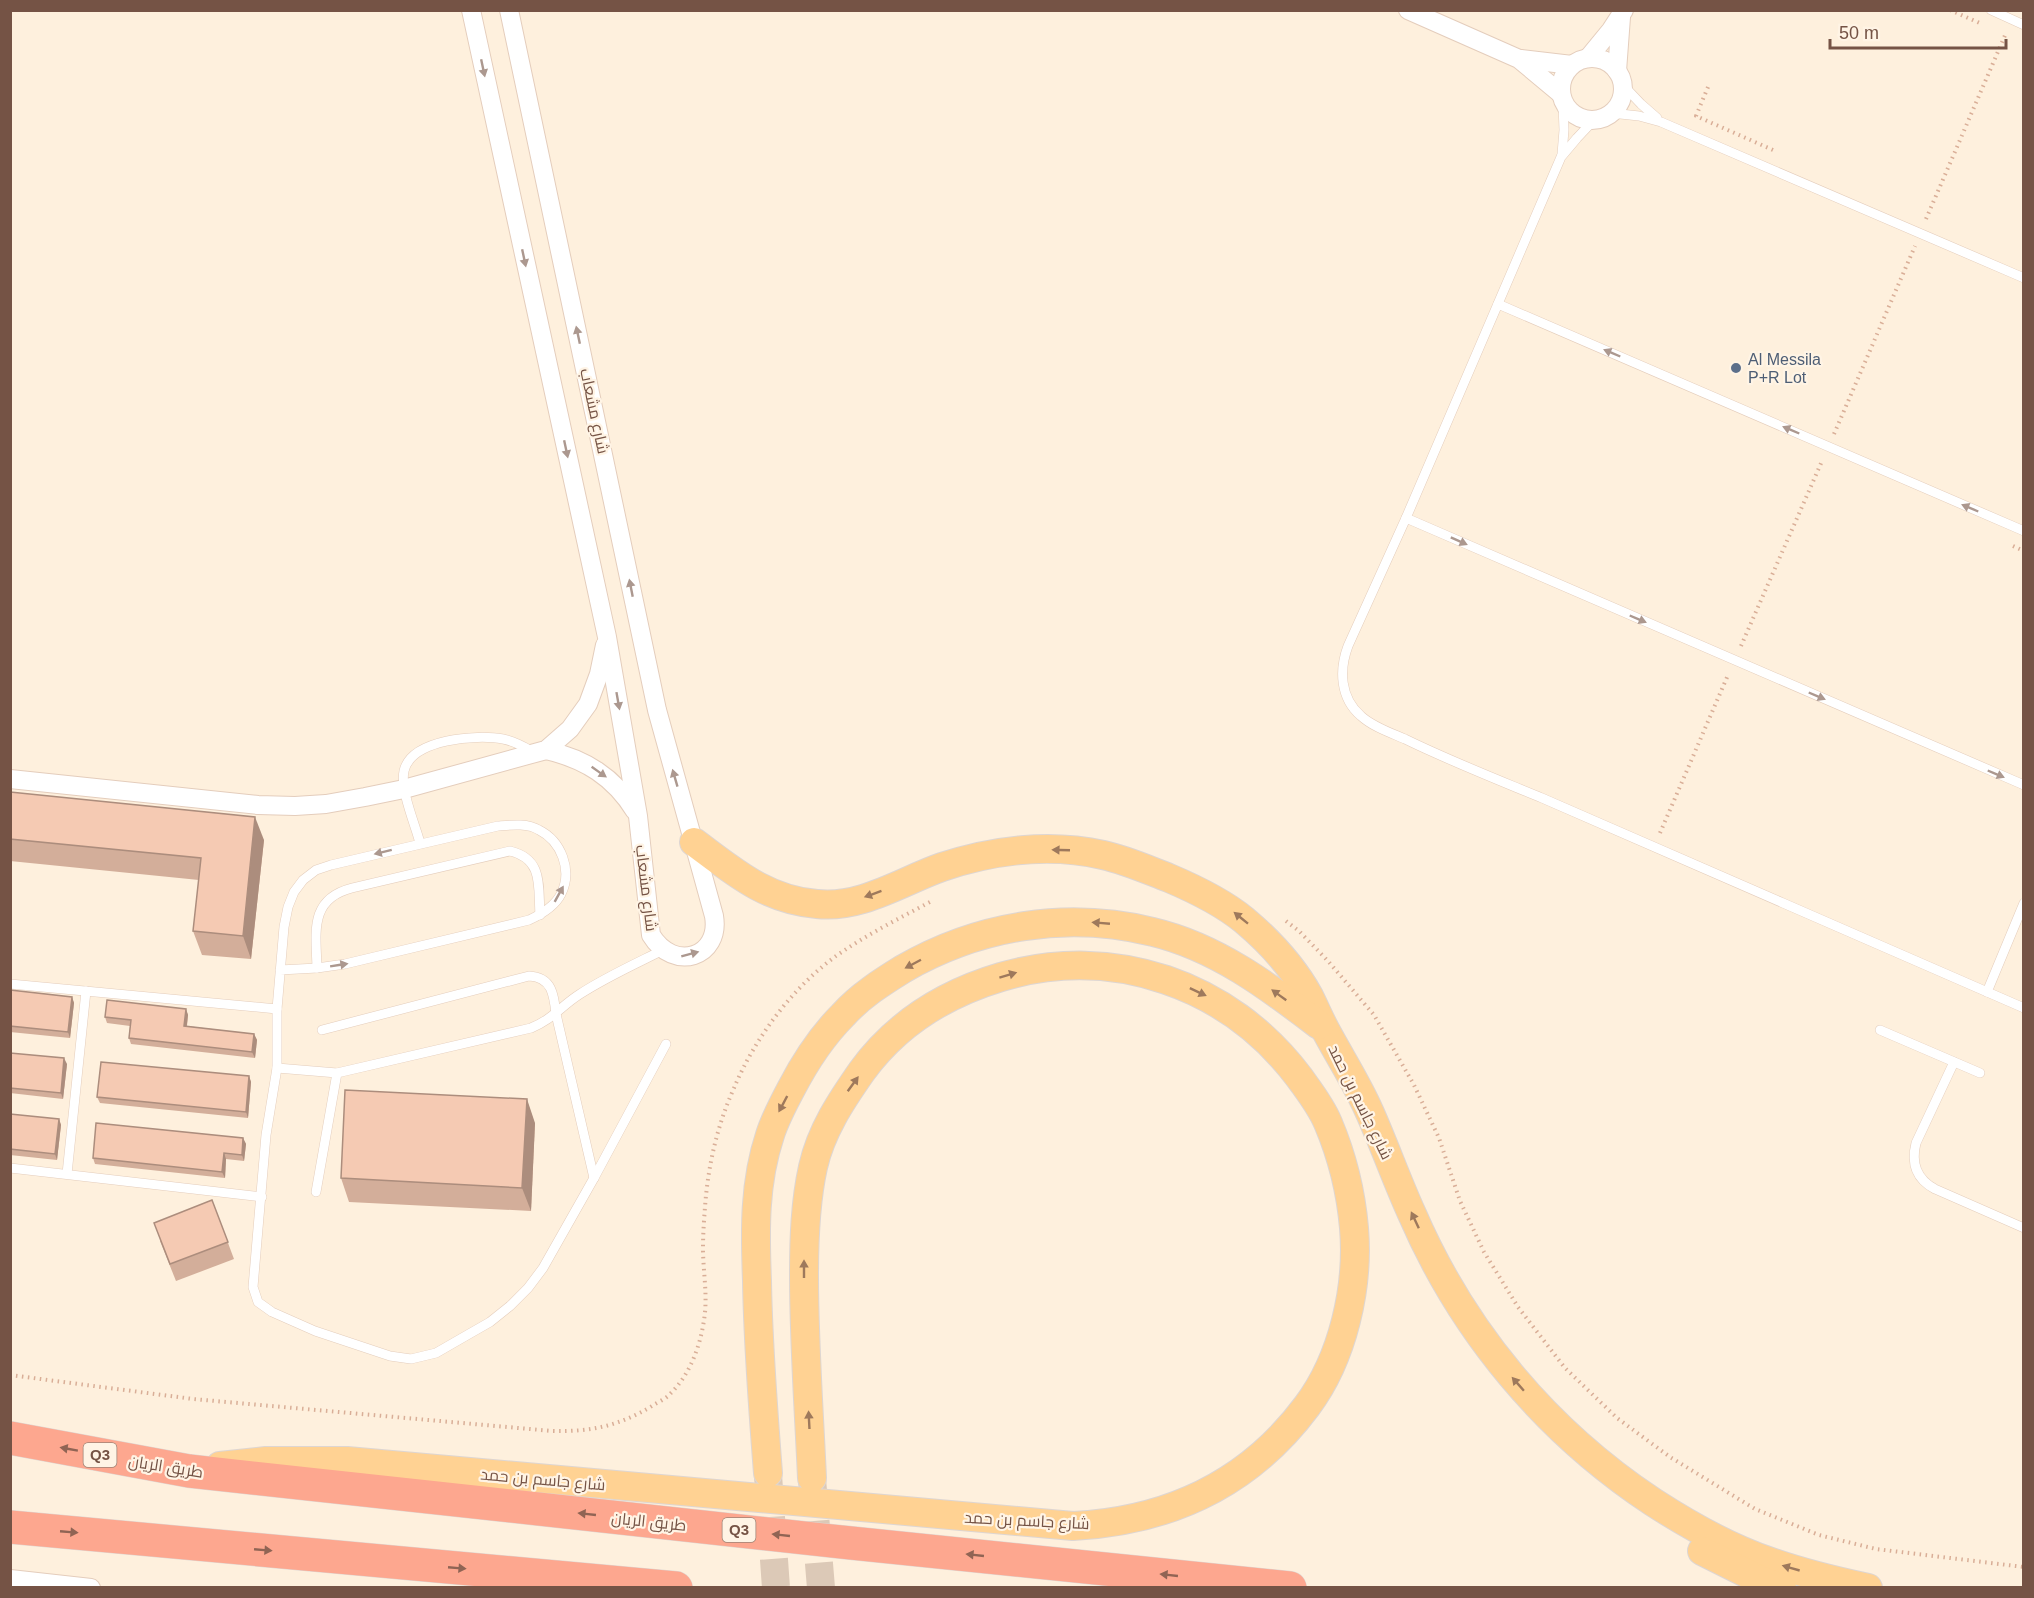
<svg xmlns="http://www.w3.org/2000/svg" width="2034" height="1598" viewBox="0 0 2034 1598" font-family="Arial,Cairo,sans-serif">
<rect width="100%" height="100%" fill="#fef0dd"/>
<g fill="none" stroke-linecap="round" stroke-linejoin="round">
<g stroke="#dcc9b7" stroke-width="28" stroke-dasharray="28 14" stroke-linecap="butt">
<path d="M768 1475 776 1588"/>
<path d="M812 1479 821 1588"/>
</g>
<defs>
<g id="lane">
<path d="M1991 10 2024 25"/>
<path d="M1623 85 1641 104 1657 118"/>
<path d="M1611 113 1639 116 1661 122 2024 278"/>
<path d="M1594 120 1577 138 1561 157 1406 518 1348 646C1339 670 1340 698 1361 716 1373 727 1391 733 1405 739 1450 761 1496 779 1542 798 1703 868 1863 938 2024 1008"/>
<path d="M1562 154 1564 130 1563 104"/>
<path d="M1498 304 2024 531"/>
<path d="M1406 518 2024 785"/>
<path d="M420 843C415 824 400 790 404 771 411 739 477 734 503 739 514 741 523 746 533 752"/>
<path d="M317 968C316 932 309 899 352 888L510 851C544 859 538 887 540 915"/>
<path d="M280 970 317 968 345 964 529 920C542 914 555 906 561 894 573 870 561 841 539 830 527 823 511 825 498 826L331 865 316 870 303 880 294 892 288 907 284 927 277 1009V1068L266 1135 253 1287 258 1302 272 1312 315 1331 390 1356 411 1359 436 1353 469 1334 490 1322 510 1306 528 1288 543 1268 594 1178 666 1044"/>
<path d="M10 984 277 1009"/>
<path d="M1987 992 2024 903"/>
<path d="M322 1030 529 976C552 977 554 995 556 1014L594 1178"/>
<path d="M1880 1030 1980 1073"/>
<path d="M1954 1062 1916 1143C1911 1163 1916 1179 1935 1189L2024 1228"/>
<path d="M277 1068 337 1073 531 1028C553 1019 561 1006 580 994 606 977 635 964 663 950"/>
<path d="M10 1168 262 1197"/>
<path d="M67 1174 86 991"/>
<path d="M316 1192 337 1073"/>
</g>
<g id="street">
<path d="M471 10 607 637 638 816 651 935C674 973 721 957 714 916L657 710 509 10"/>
<path d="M1408 10 1519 59 1561 94"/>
<circle cx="1592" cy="89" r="31"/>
<path d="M1588 58 1611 30 1624 10"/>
<path d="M1521 59 1572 65"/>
<path d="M1617 71 1621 17"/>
<path d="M546 750C585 759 614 777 635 811"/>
<path d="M10 779 258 805 295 806 326 804 365 797 404 789 546 750 570 729 588 704 599 674 605 645"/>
<path d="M10 1579 91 1588"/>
</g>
<g id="primary">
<path d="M694 842C733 871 766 900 817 904 861 909 902 881 942 867 993 850 1050 843 1103 855 1126 860 1148 870 1169 878 1195 889 1222 902 1244 920 1269 941 1293 967 1309 996 1315 1008 1320 1020 1326 1031 1341 1059 1358 1085 1370 1113 1385 1147 1397 1181 1412 1214 1463 1332 1546 1431 1653 1502 1690 1526 1729 1548 1771 1562 1802 1573 1835 1581 1868 1588"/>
<path d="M220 1466 266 1461H347L1073 1526C1170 1521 1249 1484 1307 1406 1343 1358 1359 1287 1354 1228 1351 1193 1342 1156 1328 1123 1321 1106 1309 1091 1299 1077 1229 984 1113 944 1001 977 944 994 897 1023 862 1071 841 1101 821 1131 813 1167 805 1203 804 1240 804 1276 804 1343 809 1411 812 1478"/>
<path d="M768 1473C763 1409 758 1345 757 1281 755 1231 754 1183 770 1135 775 1119 783 1104 791 1089 805 1062 821 1037 843 1015 860 996 882 982 903 969 979 925 1067 911 1153 932 1216 947 1268 986 1319 1025"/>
<path d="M1702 1551 1758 1579 1782 1588"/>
</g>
<g id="highway">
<path d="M10 1438 189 1471 851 1543 1290 1588"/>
<path d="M10 1527 676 1588"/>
</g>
</defs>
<use href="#lane" stroke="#e4cdbc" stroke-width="10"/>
<use href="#street" stroke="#e4cdbc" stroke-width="20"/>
<use href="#primary" stroke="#ded6d2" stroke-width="30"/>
<use href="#highway" stroke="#ded6d2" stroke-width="34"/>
<g stroke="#d9ae97" stroke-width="4" stroke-dasharray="1.5 4.5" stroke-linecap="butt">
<path d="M1950 10 1982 24"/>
<path d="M1708 87 1696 116 1773 150"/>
<path d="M1926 219 2006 33"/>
<path d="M1834 434 1915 246"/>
<path d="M2013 546 2024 551"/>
<path d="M1741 646 1822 461"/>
<path d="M1660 833 1728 675"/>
<path d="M1286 921 1299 931 1328 961 1374 1015 1414 1085 1439 1138 1460 1201 1484 1252 1518 1307 1565 1368 1617 1418 1670 1457 1755 1509 1819 1535 1876 1549 2024 1567"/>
<path d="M10 1375 193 1399 552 1431C590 1432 619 1426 652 1406 658 1402 666 1399 671 1393 690 1374 700 1347 704 1320 708 1296 703 1272 703 1248 703 1234 704 1220 705 1207 708 1166 717 1126 734 1088 755 1038 792 988 836 956 866 935 898 919 930 902"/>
</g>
<use href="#lane" stroke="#fff" stroke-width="9"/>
<use href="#street" stroke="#fff" stroke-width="18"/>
<use href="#primary" stroke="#ffd293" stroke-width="28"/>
<use href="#highway" stroke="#fda78f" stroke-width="33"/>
</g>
<g fill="#d3ae9a">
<path d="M10 792 264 840 251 959 202 955 193 931 199 880 10 861Z"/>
<path d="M10 990 72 997 74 1003 70 1038 10 1032Z"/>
<path d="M186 1009 188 1015 187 1026 254 1034 257 1040 255 1058 131 1044 129 1038 130 1026 107 1023 105 1017Z"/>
<path d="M10 1053 67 1064 63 1099 10 1093Z"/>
<path d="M249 1076 251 1082 248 1118 100 1103 97 1097Z"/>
<path d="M10 1114 59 1119 61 1125 57 1160 10 1155Z"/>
<path d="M535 1123 531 1211 349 1202 341 1178Z"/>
<path d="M243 1138 246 1144 244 1161 226 1159 225 1178 95 1164 93 1158Z"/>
<path d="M212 1200 234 1259 176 1281 160 1241Z"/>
</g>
<g fill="#ac8d7d">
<path d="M255 817 264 840 251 959 243 936Z"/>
<path d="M72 997 74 1003 70 1038 68 1032Z"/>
<path d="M186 1009 188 1015 186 1032 184 1026Z"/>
<path d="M254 1034 257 1040 255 1058 252 1052Z"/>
<path d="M64 1058 67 1064 63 1099 61 1093Z"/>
<path d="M249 1076 251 1082 248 1118 246 1112Z"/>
<path d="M527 1099 535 1123 531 1211 522 1188Z"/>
<path d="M59 1119 61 1125 57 1160 55 1154Z"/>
<path d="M243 1138 246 1144 244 1161 242 1155Z"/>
<path d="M224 1153 226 1159 225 1178 222 1172Z"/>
</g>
<g fill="#f5cab3" stroke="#ac8d7d" stroke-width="1.5">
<path d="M10 792 255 817 243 936 193 931 201 858 10 839Z"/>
<path d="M10 990 72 997 68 1032 10 1026Z"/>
<path d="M107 1000 186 1009 184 1026 254 1034 252 1052 129 1038 131 1020 105 1017Z"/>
<path d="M10 1053 64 1058 61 1093 10 1088Z"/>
<path d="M101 1062 249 1076 246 1112 97 1097Z"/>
<path d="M345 1090 527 1099 522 1188 341 1178Z"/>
<path d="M10 1114 59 1119 55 1154 10 1149Z"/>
<path d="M96 1123 243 1138 242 1155 224 1153 222 1172 93 1158Z"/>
<path d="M212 1200 228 1242 170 1264 154 1223Z"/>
</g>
<defs><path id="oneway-solid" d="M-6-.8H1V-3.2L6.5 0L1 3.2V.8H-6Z" transform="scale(1.5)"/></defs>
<g fill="#ac988f">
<use href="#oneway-solid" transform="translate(483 68) rotate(78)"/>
<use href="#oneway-solid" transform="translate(524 258) rotate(78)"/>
<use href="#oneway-solid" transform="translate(578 335) rotate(-102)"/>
<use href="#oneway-solid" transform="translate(1612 353) rotate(-157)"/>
<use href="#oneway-solid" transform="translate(1791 430) rotate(-157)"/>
<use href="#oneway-solid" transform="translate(566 449) rotate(78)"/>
<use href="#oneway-solid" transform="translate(1970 508) rotate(-157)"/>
<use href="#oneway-solid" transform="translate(1459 541) rotate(24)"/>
<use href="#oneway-solid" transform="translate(631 588) rotate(-101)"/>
<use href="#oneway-solid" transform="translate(1638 619) rotate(23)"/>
<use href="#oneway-solid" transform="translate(1817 696) rotate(23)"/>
<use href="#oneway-solid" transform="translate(618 701) rotate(80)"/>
<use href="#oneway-solid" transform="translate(599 772) rotate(35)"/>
<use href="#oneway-solid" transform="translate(1996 774) rotate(23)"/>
<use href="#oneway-solid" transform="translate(675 778) rotate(-106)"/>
<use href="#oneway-solid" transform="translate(383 852) rotate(166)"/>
<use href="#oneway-solid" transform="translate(559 894) rotate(-61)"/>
<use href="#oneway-solid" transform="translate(690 954) rotate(-15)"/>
<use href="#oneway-solid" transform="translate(339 965) rotate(-9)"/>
</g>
<g fill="#9e795c">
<use href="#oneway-solid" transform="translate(1061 850) rotate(-178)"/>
<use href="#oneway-solid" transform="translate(873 894) rotate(160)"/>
<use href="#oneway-solid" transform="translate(1241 918) rotate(-141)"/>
<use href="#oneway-solid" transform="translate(1101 923) rotate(-175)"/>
<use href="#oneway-solid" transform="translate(913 964) rotate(152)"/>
<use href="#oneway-solid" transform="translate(1008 975) rotate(-17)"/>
<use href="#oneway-solid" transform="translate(1198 992) rotate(25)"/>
<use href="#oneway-solid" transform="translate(1279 995) rotate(-144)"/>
<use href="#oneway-solid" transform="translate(853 1084) rotate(-54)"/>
<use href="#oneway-solid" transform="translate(783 1104) rotate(118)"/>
<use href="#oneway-solid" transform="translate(1415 1220) rotate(-115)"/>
<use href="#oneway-solid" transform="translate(804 1269) rotate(-90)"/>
<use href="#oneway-solid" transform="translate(1518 1384) rotate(-131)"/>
<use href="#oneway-solid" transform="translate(809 1420) rotate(-93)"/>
<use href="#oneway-solid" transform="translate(1791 1568) rotate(-164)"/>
</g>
<g fill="#906454">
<use href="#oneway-solid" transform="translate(69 1449) rotate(-170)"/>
<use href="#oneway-solid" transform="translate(587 1514) rotate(-174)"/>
<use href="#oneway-solid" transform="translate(69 1532) rotate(5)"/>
<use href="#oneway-solid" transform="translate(781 1535) rotate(-174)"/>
<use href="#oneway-solid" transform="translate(263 1550) rotate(5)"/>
<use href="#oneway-solid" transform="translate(975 1555) rotate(-174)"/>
<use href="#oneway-solid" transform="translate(457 1568) rotate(5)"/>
<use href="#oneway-solid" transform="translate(1169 1575) rotate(-174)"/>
</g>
<circle fill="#5c6f8a" stroke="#fff4e5" stroke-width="2" cx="1736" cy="368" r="6"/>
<g text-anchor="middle" stroke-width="4.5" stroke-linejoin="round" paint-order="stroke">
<g fill="#fff4e5" stroke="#9e8375" stroke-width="1.5">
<rect x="83.5" y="1443" width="33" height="24" rx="4.5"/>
<rect x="722.5" y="1518" width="33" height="24" rx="4.5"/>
</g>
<g font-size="15" font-weight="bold" fill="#755345">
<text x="100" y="1460">Q3</text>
<text x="739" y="1535">Q3</text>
</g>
<g font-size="16" fill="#4e5e75" stroke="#fff4e5" text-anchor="start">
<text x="1748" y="365">Al Messila<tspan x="1748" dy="18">P+R Lot</tspan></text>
</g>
<g font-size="16" fill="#755345" stroke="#fff4e5">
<text transform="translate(595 411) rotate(78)" y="6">شارع مشعاب</text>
<text transform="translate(647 888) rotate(83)" y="6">شارع مشعاب</text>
<text transform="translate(1361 1102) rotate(64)" y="6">شارع جاسم بن حمد</text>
<text transform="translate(166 1466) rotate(9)" y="6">طريق الريان</text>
<text transform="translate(543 1479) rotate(5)" y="6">شارع جاسم بن حمد</text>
<text transform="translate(1027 1520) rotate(3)" y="6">شارع جاسم بن حمد</text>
<text transform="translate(649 1521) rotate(6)" y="6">طريق الريان</text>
</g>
</g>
<rect width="2034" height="1598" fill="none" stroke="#755345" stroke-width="24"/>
<path d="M1830 39v9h176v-9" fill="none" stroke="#755345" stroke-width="3"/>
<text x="1839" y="39" font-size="18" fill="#755345" stroke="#fff4e5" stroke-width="4.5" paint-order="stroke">50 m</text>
</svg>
